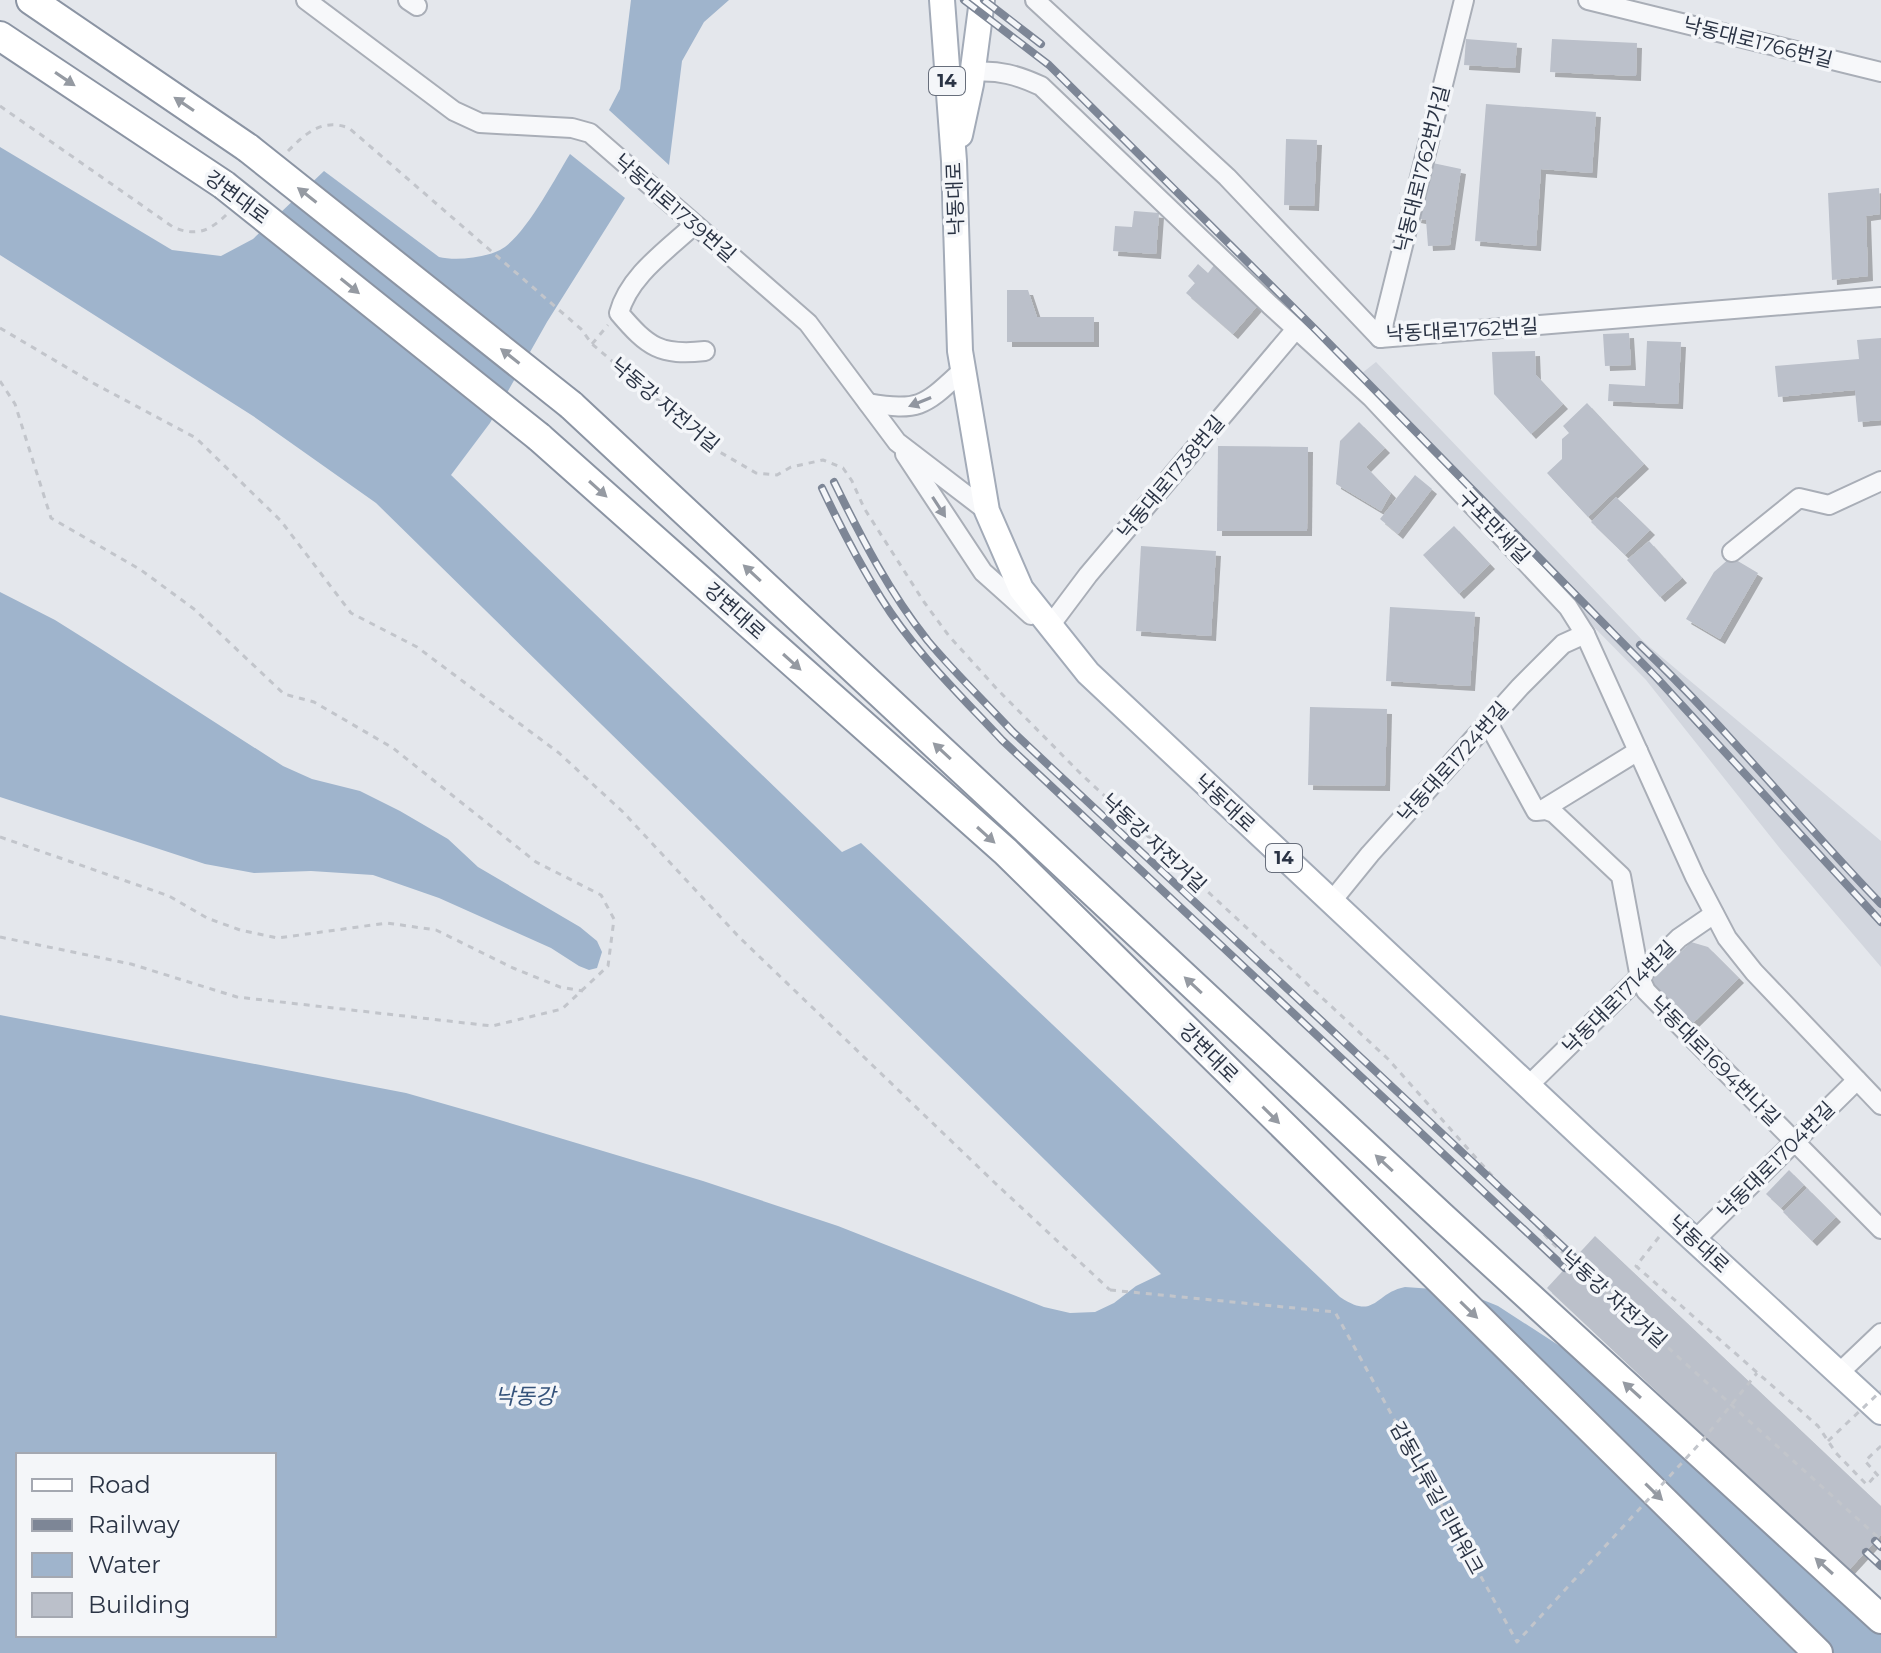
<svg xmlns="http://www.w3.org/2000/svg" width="1881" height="1653" viewBox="0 0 1881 1653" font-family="Montserrat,'Noto Sans KR',sans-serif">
<defs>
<filter id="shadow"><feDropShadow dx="5" dy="5" stdDeviation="0" flood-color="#0004"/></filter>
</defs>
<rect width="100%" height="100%" fill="#e4e7ec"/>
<path fill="#d2d6de" d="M1376 362 1645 643 1881 841V967L1782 851 1646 680 1352 381Z"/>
<g fill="#9fb4cc" fill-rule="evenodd">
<path d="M631 0H729L704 22 682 61 669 165 609 110 620 89Z"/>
<path d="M0 147 172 250 221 256 253 239 324 171 439 257C455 261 484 258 500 250 524 238 555 178 570 154L625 198 547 322 490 423 451 475 842 852 861 843 1340 1297C1376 1321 1374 1293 1405 1287L1461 1291 1498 1306 1589 1365 1881 1602V1653H0V1015L406 1093 483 1115 703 1181 838 1226 1044 1307 1070 1313 1095 1312 1114 1303 1136 1286 1161 1274 376 503 253 416 0 255ZM18 1455H274V1635H18Z"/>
<path d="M0 592 55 620 98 647 283 766 312 779 360 791 400 811 448 839 478 867 580 927 597 941 602 952 597 968 589 970 579 966 551 948 439 898 373 875 311 871 254 873 205 864 0 797Z"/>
</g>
<g fill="#bbc0ca" filter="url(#shadow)">
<path d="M1466 39 1517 43 1515 68 1464 65Z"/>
<path d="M1552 39 1637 43 1636 76 1550 72Z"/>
<path d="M1486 104 1596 112 1592 173 1541 169 1536 246 1475 241Z"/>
<path d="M1286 139 1317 140 1314 206 1284 205Z"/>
<path d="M1428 162 1461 169 1450 245 1428 246 1426 220 1416 218Z"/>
<path d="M1879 188 1880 214 1866 216 1868 276 1832 280 1828 193Z"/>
<path d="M1134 211 1159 213 1156 254 1113 251 1115 226 1132 227Z"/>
<path d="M1198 264 1208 273 1215 264 1260 303 1233 334 1186 293 1195 283 1188 276Z"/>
<path d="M1007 290H1028L1037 317H1094V342H1007Z"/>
<path d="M1629 333 1631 365 1605 366 1603 334Z"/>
<path d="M1881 338V420L1858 422 1855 390 1778 397 1775 366 1859 359 1857 340Z"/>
<path d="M1647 341 1681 342 1678 404 1608 401 1609 384 1645 386Z"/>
<path d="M1535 351 1536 375 1563 404 1531 434 1494 394 1492 352Z"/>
<path d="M1587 403 1644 464 1588 517 1547 473 1562 459V439L1569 433 1563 426Z"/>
<path d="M1359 422 1385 448 1366 467 1391 493 1381 511 1336 484 1340 441Z"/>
<path d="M1218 446 1308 447 1307 531H1217Z"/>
<path d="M1415 475 1432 489 1398 534 1380 519Z"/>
<path d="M1616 497 1650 530 1625 555 1591 522Z"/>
<path d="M1454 526 1490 564 1459 594 1423 555Z"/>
<path d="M1649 541 1682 578 1660 597 1627 560Z"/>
<path d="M1141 546 1216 551 1211 636 1136 631Z"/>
<path d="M1731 557 1758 573 1720 639 1686 619 1714 572Z"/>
<path d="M1390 607 1475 612 1470 686 1386 681Z"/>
<path d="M1310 707 1387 709 1385 786 1308 785Z"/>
<path d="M1691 942 1708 947 1739 978 1689 1027 1647 984Z"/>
<path d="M1789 1170 1804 1185 1781 1208 1766 1194Z"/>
<path d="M1807 1188 1836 1217 1812 1241 1783 1212Z"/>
<path d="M1595 1236 1881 1506V1535L1848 1571 1547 1288Z"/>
</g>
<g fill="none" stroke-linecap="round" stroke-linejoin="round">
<defs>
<g id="minor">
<path d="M306 0 454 111 480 123 572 128 590 133 808 323 897 442 987 511"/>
<path d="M408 0 417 6"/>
<path d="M1035 0 1227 177 1380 338 1881 297"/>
<path d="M1588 0 1881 72"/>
<path d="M973 72C999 70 1017 75 1041 86L1270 305 1371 397 1568 607 1585 634 1695 877 1727 938 1754 972 1881 1105"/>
<path d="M694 225C666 251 629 276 619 313 648 347 660 356 705 351"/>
<path d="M1380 338 1464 0"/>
<path d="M868 403C921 412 925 405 963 370"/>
<path d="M905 454 983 572 1031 615"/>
<path d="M1732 552 1799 498 1829 505 1881 481"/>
<path d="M1049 627 1088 575 1296 329"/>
<path d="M1488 723 1536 811 1546 810 1554 813 1621 876 1640 978 1646 991 1881 1229"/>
<path d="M1542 810 1638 751"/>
<path d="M1331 902 1370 854 1520 687 1563 644 1585 634"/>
<path d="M1528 1086 1679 938 1714 914"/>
<path d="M1695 1240 1857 1080"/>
<path d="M1839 1373 1881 1333"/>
</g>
<g id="major">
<path d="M942 0 954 161 960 351 987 511 1021 589 1088 673 1588 1142 1881 1412"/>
<path d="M960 135 971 84 982 0"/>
</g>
<g id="highway">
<path d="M31 0 248 148"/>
<path d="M0 36 224 185"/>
<path d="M571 405 1441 1216 1881 1619"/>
<path d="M539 437 1006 852 1818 1653"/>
</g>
</defs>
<use href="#minor" stroke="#a9aeb7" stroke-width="22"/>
<use href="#major" stroke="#a3abb8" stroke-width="28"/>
<use href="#highway" stroke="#8b94a3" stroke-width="32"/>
<g stroke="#c2c5cb" stroke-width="3" stroke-dasharray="6 6" stroke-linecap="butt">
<path d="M0 106 173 227C196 237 210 231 227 214"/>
<path d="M288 151C306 133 322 118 349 128L581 329 592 344 718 451 756 473 777 475 791 467 823 460 843 468 852 481 864 508 924 602 949 636 997 689 1081 774 1388 1059 1551 1242 1881 1540"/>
<path d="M0 328 93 383 196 438 281 521 351 613 417 647 559 753 623 812 739 937 995 1183 1110 1290"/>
<path d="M592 344 608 325"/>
<path d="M0 381 15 404 51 518 141 570 194 609 284 694 314 702 393 748 536 862 601 895 614 919 608 966 562 1009 492 1026 237 997 131 964 0 937"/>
<path d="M0 837 169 896 207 918 240 930 278 938 387 923 436 930 513 968 560 987 583 991"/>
<path d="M1659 1237 1636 1266 1818 1426 1836 1453 1867 1485 1876 1475"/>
<path d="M1881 1446 1865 1461 1881 1479"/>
</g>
<use href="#minor" stroke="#f7f8fa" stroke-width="18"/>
<use href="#major" stroke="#fff" stroke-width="24"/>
<use href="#highway" stroke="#fff" stroke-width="28"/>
<defs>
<g id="rail">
<path d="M964 0 1049 65 1317 331 1656 677 1881 922"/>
<path d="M984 0 1041 44"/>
<path d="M834 482C861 537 889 592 928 641 954 672 984 701 1012 731L1575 1258"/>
<path d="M822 488C840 526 859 563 881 598 914 651 960 695 1002 740L1565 1268"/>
<path d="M1640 645C1725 726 1799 819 1881 904"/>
<path d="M1875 1541 1881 1547"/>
<path d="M1866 1552 1881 1566"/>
</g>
</defs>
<use href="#rail" stroke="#7d8696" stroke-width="8"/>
<use href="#rail" stroke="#f4f6f9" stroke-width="5" stroke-dasharray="15" stroke-linecap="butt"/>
<defs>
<g id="highway-bridge">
<path d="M248 148 571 405"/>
<path d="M224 185 539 437"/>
</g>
</defs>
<use href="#highway-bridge" stroke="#8b94a3" stroke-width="32" stroke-linecap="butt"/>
<g stroke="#c2c5cb" stroke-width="3" stroke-dasharray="6 6" stroke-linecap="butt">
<path d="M1110 1290 1335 1312 1517 1642 1702 1441 1757 1373"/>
<path d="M1828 1441 1881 1391"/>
</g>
<use href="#highway-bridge" stroke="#fff" stroke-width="28"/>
</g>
<defs><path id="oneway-solid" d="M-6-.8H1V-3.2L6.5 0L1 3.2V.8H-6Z" transform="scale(2)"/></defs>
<g fill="#959aa2">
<use href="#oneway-solid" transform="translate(65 79) rotate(34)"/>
<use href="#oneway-solid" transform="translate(184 104) rotate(-146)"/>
<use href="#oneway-solid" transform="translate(307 195) rotate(-142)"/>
<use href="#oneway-solid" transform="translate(350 286) rotate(39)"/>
<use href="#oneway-solid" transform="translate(510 356) rotate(-142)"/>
<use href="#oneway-solid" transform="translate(598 489) rotate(42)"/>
<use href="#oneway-solid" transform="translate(752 573) rotate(-137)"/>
<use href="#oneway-solid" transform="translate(792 662) rotate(42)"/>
<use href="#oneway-solid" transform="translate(942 751) rotate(-137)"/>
<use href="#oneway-solid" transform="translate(986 835) rotate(42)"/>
<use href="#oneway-solid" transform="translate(1193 985) rotate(-137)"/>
<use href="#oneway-solid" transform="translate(1271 1115) rotate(45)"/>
<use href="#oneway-solid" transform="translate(1384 1163) rotate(-137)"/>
<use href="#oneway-solid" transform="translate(1469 1310) rotate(44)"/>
<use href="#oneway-solid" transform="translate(1632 1390) rotate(-138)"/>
<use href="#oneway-solid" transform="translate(1654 1492) rotate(44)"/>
<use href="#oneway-solid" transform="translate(1824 1566) rotate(-138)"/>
</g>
<g fill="#9196a0">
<use href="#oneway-solid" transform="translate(920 402) rotate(158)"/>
<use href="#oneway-solid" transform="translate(939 507) rotate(57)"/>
</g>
<g text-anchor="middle" stroke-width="7" stroke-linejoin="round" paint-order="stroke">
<g fill="#f4f6f9" stroke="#676e7b" stroke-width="2">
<rect x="929" y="67" width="36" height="28" rx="6"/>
<rect x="1266" y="844" width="36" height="28" rx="6"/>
</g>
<g font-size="18" font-weight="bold" fill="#2b3445">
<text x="947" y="87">14</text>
<text x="1284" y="864">14</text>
</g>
<g font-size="20" fill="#2b3445" stroke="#f4f6f9">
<text transform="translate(1758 42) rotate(14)" y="7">낙동대로1766번길</text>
<text transform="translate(1422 169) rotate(-76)" y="7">낙동대로1762번가길</text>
<text transform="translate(237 197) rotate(37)" y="7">강변대로</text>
<text transform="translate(955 199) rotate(-92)" y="7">낙동대로</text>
<text transform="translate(675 208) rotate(41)" y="7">낙동대로1739번길</text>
<text transform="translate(1462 330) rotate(-3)" y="7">낙동대로1762번길</text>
<text transform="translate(665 405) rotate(40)" y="7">낙동강 자전거길</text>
<text transform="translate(1171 477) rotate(-50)" y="7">낙동대로1738번길</text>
<text transform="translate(1494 527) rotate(46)" y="7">구포만세길</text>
<text transform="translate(735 611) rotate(42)" y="7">강변대로</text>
<text transform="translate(1453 762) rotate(-48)" y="7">낙동대로1724번길</text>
<text transform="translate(1225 803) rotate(43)" y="7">낙동대로</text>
<text transform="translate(1154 843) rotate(43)" y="7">낙동강 자전거길</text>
<text transform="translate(1619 997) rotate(-45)" y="7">낙동대로1714번길</text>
<text transform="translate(1209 1053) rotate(45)" y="7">강변대로</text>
<text transform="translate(1715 1061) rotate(45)" y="7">낙동대로1694번나길</text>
<text transform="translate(1776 1160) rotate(-45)" y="7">낙동대로1704번길</text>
<text transform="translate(1699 1244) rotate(43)" y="7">낙동대로</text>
<text transform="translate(1614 1299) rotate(42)" y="7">낙동강 자전거길</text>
<text transform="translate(1437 1498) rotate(61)" y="7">감동나루길 리버워크</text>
</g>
<g font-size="22" font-style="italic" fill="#34527a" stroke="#f4f6f9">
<text x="525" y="1404">낙동강</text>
</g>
</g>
<rect x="16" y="1453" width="260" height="184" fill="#f4f6f9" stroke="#a4a8b1" stroke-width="2"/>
<rect x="32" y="1479" width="40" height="12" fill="#ffffff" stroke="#a4a8b1" stroke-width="2"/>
<text x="88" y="1493" font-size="24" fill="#2b3445">Road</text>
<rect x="32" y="1519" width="40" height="12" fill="#7d8696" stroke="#a4a8b1" stroke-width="2"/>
<text x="88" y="1533" font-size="24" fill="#2b3445">Railway</text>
<rect x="32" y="1553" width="40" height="24" fill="#9fb4cc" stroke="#a4a8b1" stroke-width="2"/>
<text x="88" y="1573" font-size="24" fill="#2b3445">Water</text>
<rect x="32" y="1593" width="40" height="24" fill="#bbc0ca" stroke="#a4a8b1" stroke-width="2"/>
<text x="88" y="1613" font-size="24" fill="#2b3445">Building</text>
</svg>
